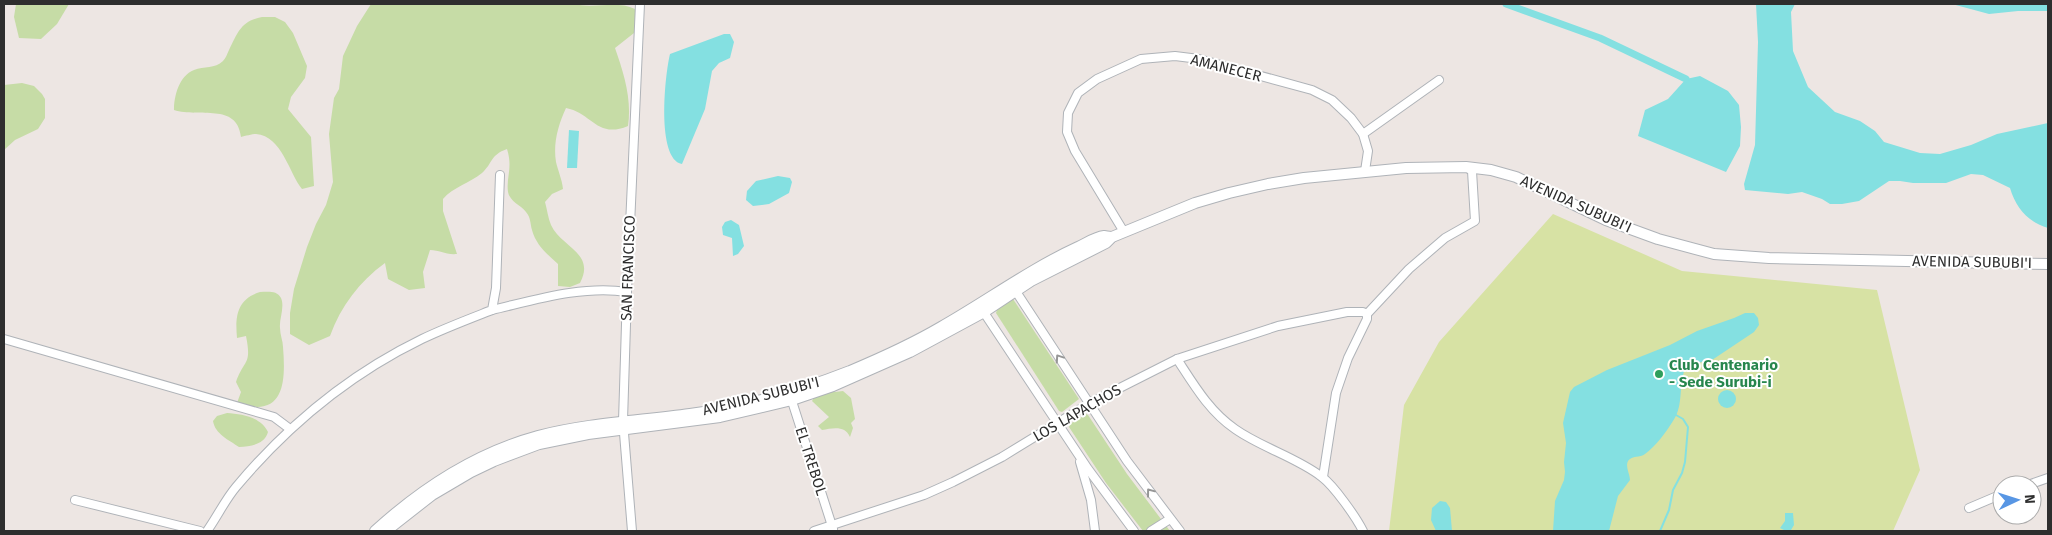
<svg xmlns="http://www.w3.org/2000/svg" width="2052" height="535" viewBox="0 0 2052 535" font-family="'Fira Sans',sans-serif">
<rect width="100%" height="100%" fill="#ede6e3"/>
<g fill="#c6dca6">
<path d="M16 4H69L57 24 41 39 19 38 14 17Z"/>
<path d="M371 4H574C594 9 617 0 635 9L636 21 634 33 615 48C624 74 632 99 628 126 597 139 592 113 566 108 558 125 553 144 556 162 558 171 562 179 563 189L552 194 545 202C547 209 548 218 551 225 561 247 596 253 580 283L570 287 558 286V264C547 254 536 245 532 230 530 223 531 218 526 212 521 205 510 202 508 192 506 177 513 168 507 149 490 155 493 163 482 173 470 183 453 187 443 199V211L457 254C445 255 440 250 430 250L423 272 425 288 409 290 388 279 385 263C359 282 341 306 330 336L309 345 290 334V313L294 289 307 247 316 224 326 205 333 182 329 134 334 98 339 89 343 56 357 26Z"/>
<path d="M262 17H275L285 22 293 33 307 66 305 78 291 97 288 109 311 137 314 186 302 189C289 173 282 136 256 134 252 134 245 136 241 137 237 102 199 118 174 110 174 96 179 76 194 70 204 66 215 69 223 61 226 58 227 54 229 50 238 32 241 21 262 17Z"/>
<path d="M22 83 34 86 42 94 45 99V118L38 129 15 140 4 150V85Z"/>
<path d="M260 292C267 292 277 290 281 298 285 307 279 319 280 328 280 335 283 341 283 347 286 383 284 419 237 403L241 392 236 382C244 359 252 366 246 336L237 338C235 316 237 299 260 292Z"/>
<path d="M1013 299 1079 399 1062 412 1059 411 996 313 997 310Z"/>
<path d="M830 389 835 392 843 391 851 398 855 419 851 423 853 428 850 437C845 425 833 428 822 430L818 426 829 417 812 401 815 396Z"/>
<path d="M227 413C242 414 261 417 268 432 264 445 251 446 239 447 229 440 215 434 213 421L217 416Z"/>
<path d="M1086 414 1088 415 1127 474 1170 531H1143L1106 483 1069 427 1070 424Z"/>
</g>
<path fill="#d7e2a4" d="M1553 214 1682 271 1877 290 1920 470 1893 531H1389L1404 405 1439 342Z"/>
<g fill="#84e0e1">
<path d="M1756 4H1795L1791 12 1793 51 1808 87 1835 112 1860 121 1875 131 1884 142 1920 153 1940 154 1971 145 1997 134 2048 123V228C2028 222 2016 208 2010 188L1983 175 1971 174 1946 183H1913L1900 181H1889L1859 201 1842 204H1830L1822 199 1802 192 1788 194 1745 190 1744 184 1755 145 1758 42Z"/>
<path d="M1952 4H2048V11H2018L1989 14Z"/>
<path d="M724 34H730L734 42 730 58 719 63 712 71 705 109 682 164C656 159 665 74 670 54Z"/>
<path d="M1700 76 1728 91 1739 105 1741 127 1740 146 1726 172 1638 136 1645 110 1668 99 1686 79Z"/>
<path d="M569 130 579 131 577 168H567Z"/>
<path d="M778 176 790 178 792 182 789 193 769 204 753 206 746 200 747 191 756 181Z"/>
<path d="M731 220 739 225 744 246 738 254 733 256 732 238 723 235 722 227 725 222Z"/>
<path d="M1745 313H1754L1758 318 1759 325 1754 332 1712 360 1687 365C1677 382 1685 404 1673 421 1666 432 1656 446 1645 454 1640 458 1632 455 1628 461 1625 467 1630 474 1630 480L1618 496 1609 531H1553L1555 501 1564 480 1565 472 1564 462 1566 443 1563 423 1570 392 1574 387 1607 370 1670 345 1697 331 1734 318Z"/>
<circle cx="1727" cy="399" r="9"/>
<path d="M1440 501 1446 502 1450 508 1452 531H1436L1431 520 1432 508Z"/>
<path d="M1785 513H1793L1794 525 1791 530 1786 531 1780 528 1785 521Z"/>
</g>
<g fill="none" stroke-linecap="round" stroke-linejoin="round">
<path stroke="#84e0e1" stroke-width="2" d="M1660 531 1669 510 1673 490 1682 473 1685 462 1688 427 1683 419 1676 415"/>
<path stroke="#84e0e1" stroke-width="7" d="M1506 4 1600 38 1686 79"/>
<defs>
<g id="minor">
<path d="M1363 134 1439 80"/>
<path d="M1124 232 1075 151 1067 132 1068 113 1078 93 1097 79 1141 59 1175 56 1199 59 1312 90 1332 100 1351 118 1363 134 1368 151 1365 171"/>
<path d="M1013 287 1127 461 1180 531"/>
<path d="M981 308 1088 469 1134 531"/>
<path d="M492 310C535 300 583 285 627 292"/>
<path d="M1367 314 1409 269 1445 238 1475 221 1472 171 1466 167"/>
<path d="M4 339 274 417 290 429"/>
<path d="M1177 359C1194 385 1209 411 1235 429 1262 448 1296 457 1322 477 1334 486 1356 517 1363 531"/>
<path d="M790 395 833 529"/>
<path d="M1080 462 1091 500 1095 531"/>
<path d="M2028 485 2048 478"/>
<path d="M75 500 200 531"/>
<path d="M1969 508 2002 494"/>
<path d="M207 531C217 517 225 500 236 487 288 425 350 374 422 339 445 328 469 319 492 310L496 288 500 175"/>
<path d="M632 531 623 421 627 292 640 4"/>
<path d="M814 531 924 495 953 482 1002 457 1090 403 1177 359 1278 326 1347 312H1363L1367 314V319L1348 358 1336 393 1323 477"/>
<path d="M1151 531 1170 519"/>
</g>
<g id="tertiary">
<path d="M375 531C421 489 476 453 538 436 588 423 639 421 690 414 744 407 799 391 850 371 881 358 912 344 941 327 987 301 1030 269 1078 247 1085 244 1095 237 1104 236 1104 236 1111 237 1112 237"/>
<path d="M386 531 432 495 471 472 494 461 539 444 588 434 720 417 792 400 833 386 910 352 984 312 1031 281 1106 243 1112 237 1195 203 1229 193 1268 184 1304 178 1406 168 1466 167 1491 170 1516 177 1606 220 1658 239 1714 254 1769 258 2048 264"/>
</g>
</defs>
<use href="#minor" stroke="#afb3b8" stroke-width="10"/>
<use href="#tertiary" stroke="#afb3b8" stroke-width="12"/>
<use href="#minor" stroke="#fff" stroke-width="8"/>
<use href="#tertiary" stroke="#fff" stroke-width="10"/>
</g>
<defs><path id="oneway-chevron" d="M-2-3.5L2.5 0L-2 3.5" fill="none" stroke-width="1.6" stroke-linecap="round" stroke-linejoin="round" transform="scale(1.25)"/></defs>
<g stroke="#969696">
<use href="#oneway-chevron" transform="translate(1059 358) rotate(-124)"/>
<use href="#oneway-chevron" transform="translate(1150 492) rotate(-127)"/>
</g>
<circle fill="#2e9e5b" stroke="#fff" stroke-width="2" cx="1659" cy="374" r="5"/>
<g text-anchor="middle" stroke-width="4" stroke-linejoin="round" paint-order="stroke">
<g font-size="15" fill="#2e2e2e" stroke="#fff">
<text transform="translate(1226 68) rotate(14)" y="5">AMANECER</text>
<text transform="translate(1576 204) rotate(24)" y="5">AVENIDA SUBUBI'I</text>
<text transform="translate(1972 262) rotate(1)" y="5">AVENIDA SUBUBI'I</text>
<text transform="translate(628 268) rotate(-88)" y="5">SAN FRANCISCO</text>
<text transform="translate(761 396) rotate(-14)" y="5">AVENIDA SUBUBI'I</text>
<text transform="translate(1077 413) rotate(-30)" y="5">LOS LAPACHOS</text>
<text transform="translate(811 461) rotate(72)" y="5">EL TREBOL</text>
</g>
<g font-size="15" font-weight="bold" fill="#27864d" stroke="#fff" text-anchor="start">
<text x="1669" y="370">Club Centenario<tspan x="1669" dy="17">- Sede Surubi-i</tspan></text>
</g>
</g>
<rect width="2052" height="535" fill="none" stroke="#2e2e2e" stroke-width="10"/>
<g transform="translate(2017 500) rotate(86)"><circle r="24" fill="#ffffff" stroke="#ababab"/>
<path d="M0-4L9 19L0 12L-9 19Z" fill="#5896e4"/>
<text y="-8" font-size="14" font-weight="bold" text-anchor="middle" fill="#2e2e2e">N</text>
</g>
</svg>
